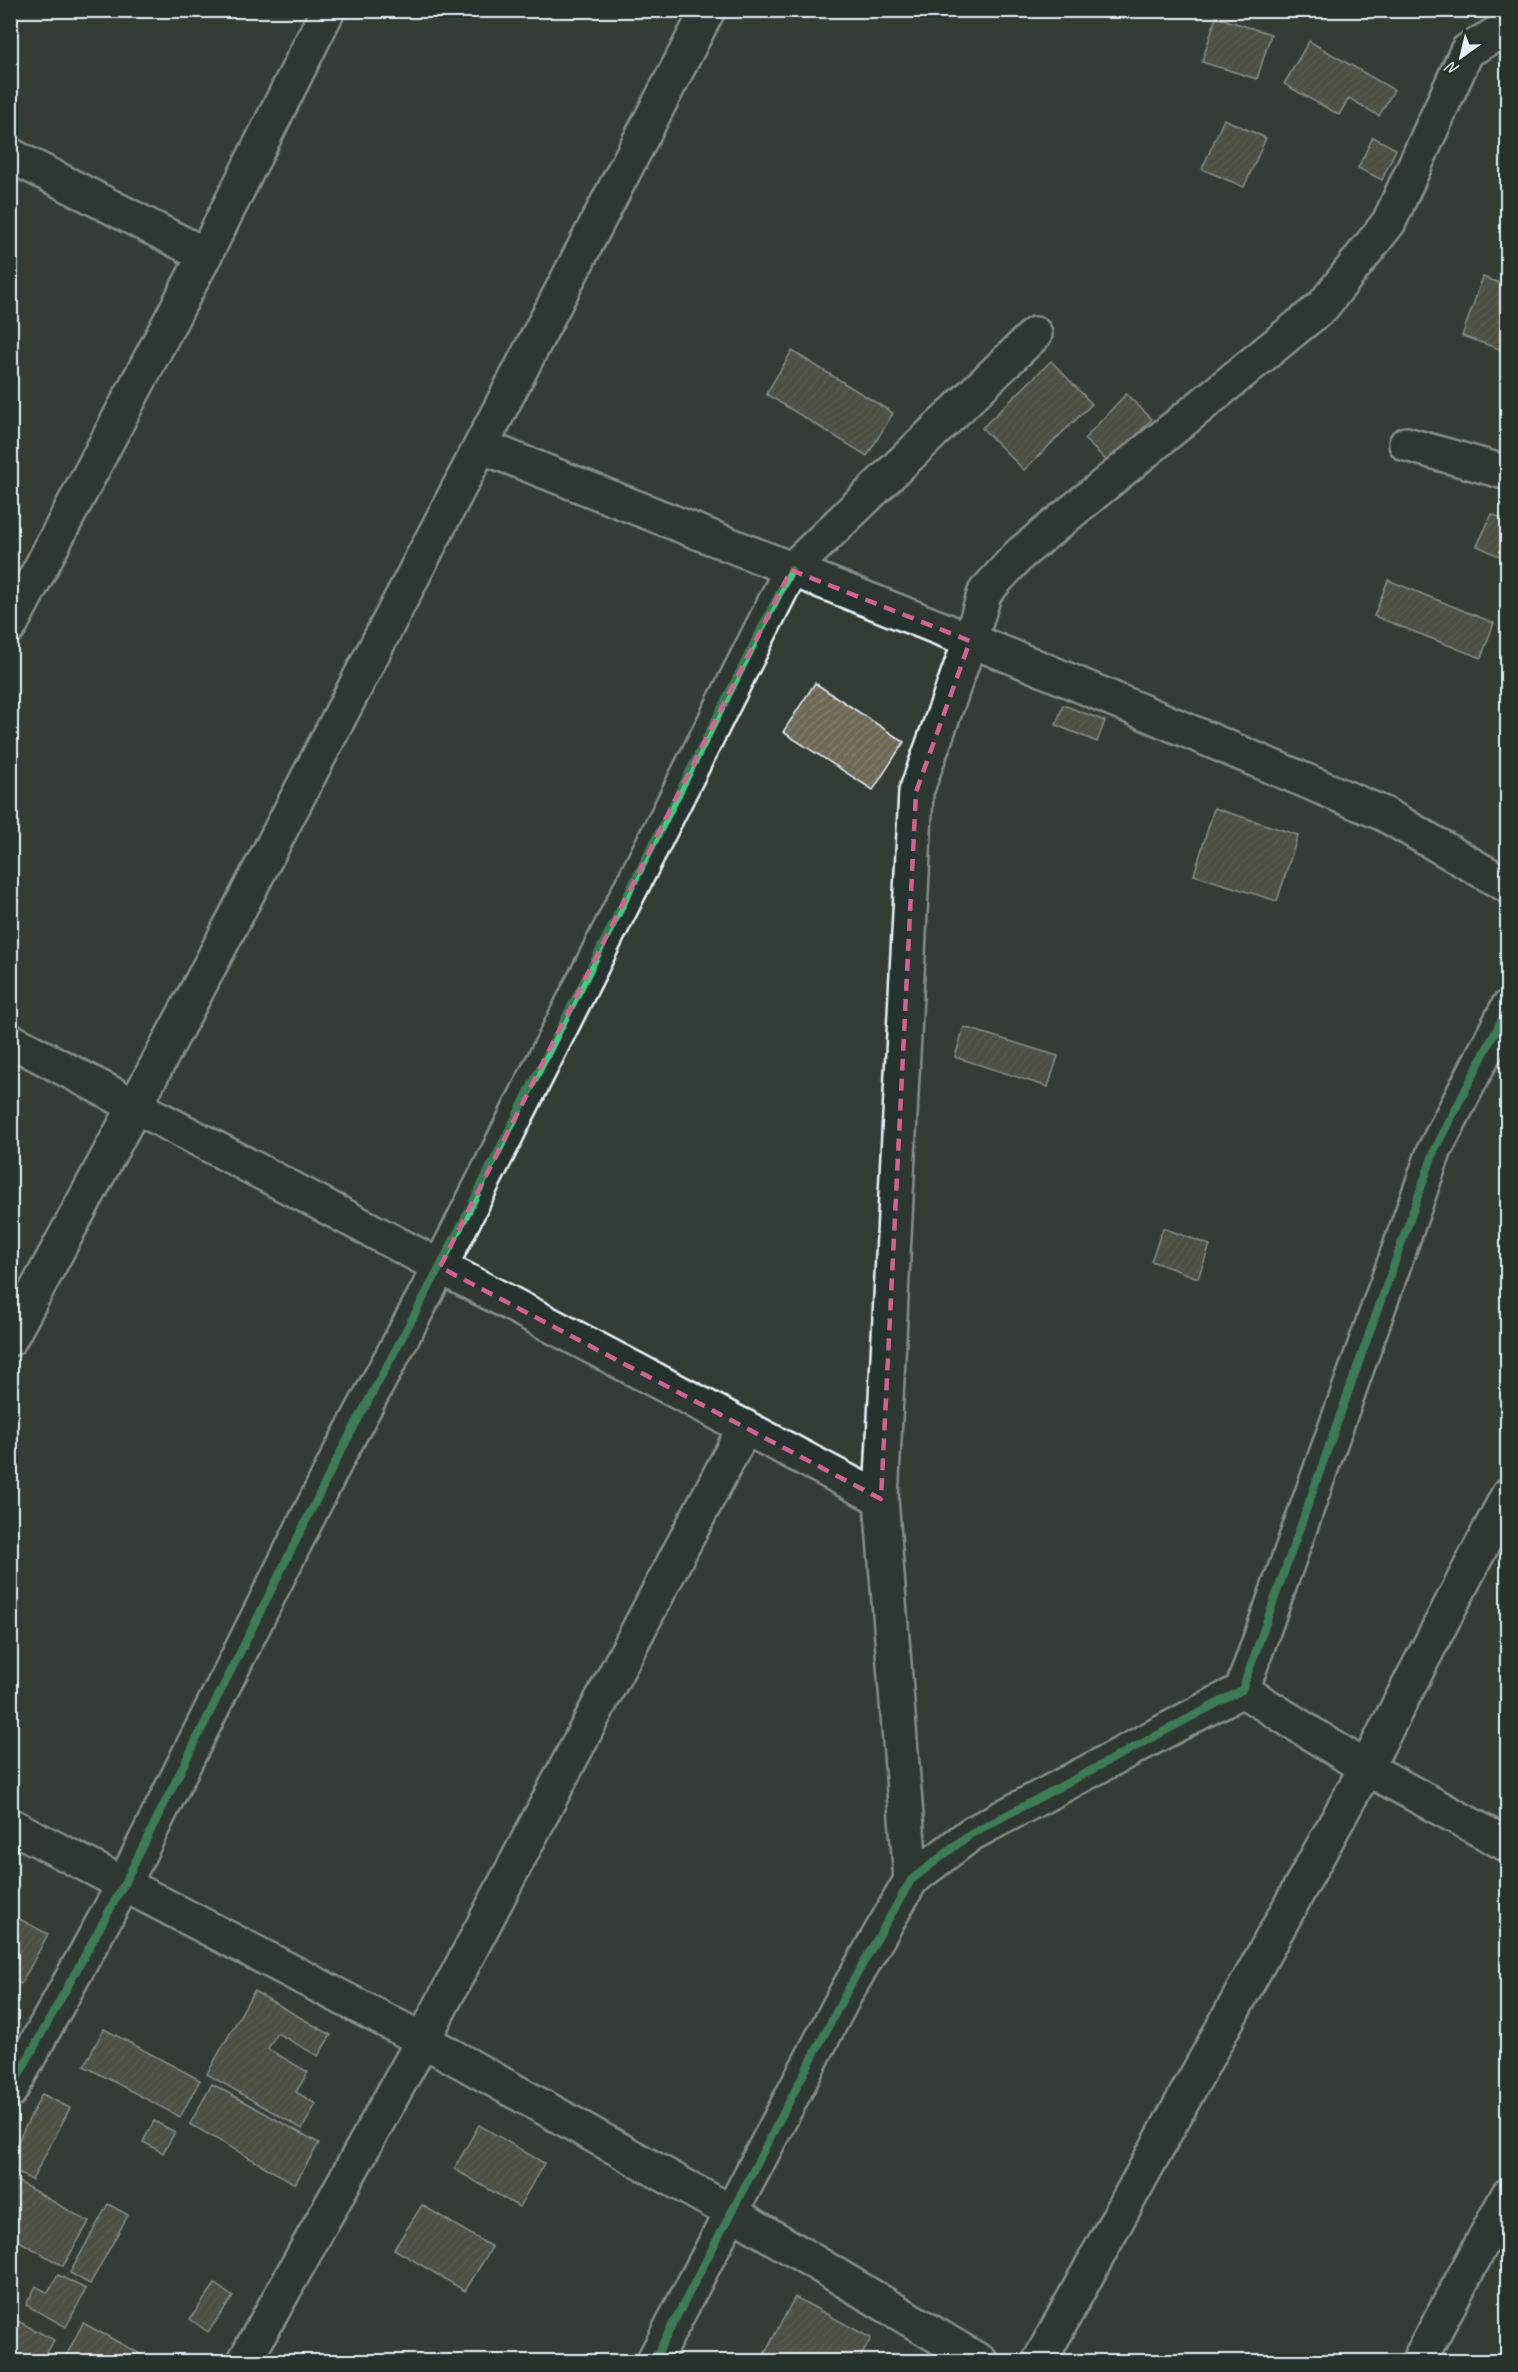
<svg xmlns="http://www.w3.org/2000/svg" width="1518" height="2372" viewBox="0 0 1518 2372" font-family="Caveat,sans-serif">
<defs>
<pattern id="building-hatch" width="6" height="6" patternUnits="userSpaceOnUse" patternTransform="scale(1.5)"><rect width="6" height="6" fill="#6e6756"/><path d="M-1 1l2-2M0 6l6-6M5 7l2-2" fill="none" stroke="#837d6f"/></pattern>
</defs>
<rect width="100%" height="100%" fill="#343d35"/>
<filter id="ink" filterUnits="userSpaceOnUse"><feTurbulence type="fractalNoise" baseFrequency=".0167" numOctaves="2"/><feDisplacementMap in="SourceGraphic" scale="12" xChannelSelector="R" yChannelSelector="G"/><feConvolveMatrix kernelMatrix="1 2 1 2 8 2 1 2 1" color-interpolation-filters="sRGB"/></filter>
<g filter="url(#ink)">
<g fill="url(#building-hatch)" stroke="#e8f1f8" stroke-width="1.5">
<path d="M1216 17 1271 34 1257 79 1202 62Z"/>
<path d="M1309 41 1394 90 1379 116 1349 98 1339 115 1284 84Z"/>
<path d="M1224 119 1266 138 1244 187 1202 169Z"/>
<path d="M1373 137 1396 149 1382 180 1358 168Z"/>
<path d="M1483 277 1508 286V352L1462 336Z"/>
<path d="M792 351 893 413 867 456 766 394Z"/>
<path d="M1051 361 1092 404 1024 470 982 428Z"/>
<path d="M1126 394 1152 419 1109 463 1084 439Z"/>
<path d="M1492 514 1508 521V560L1477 546Z"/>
<path d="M1388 580 1494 623 1481 658 1374 616Z"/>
<path d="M815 683 904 742 873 790 783 732Z"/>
<path d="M1063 705 1105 721 1097 742 1056 725Z"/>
<path d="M1214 808 1298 835 1277 901 1194 875Z"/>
<path d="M964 1027 1058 1056 1048 1087 955 1057Z"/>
<path d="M1163 1228 1210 1245 1198 1278 1151 1261Z"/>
<path d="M10 1914 48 1934 21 1984 10 1978Z"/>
<path d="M254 1991 331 2035 318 2056 277 2033 268 2049 308 2072 296 2092 316 2104 302 2129 207 2074Z"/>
<path d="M104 2029 200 2080 180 2117 84 2066Z"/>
<path d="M212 2084 319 2143 295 2184 190 2124Z"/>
<path d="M42 2094 70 2108 32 2180 10 2169V2157Z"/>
<path d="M154 2121 175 2132 163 2153 143 2142Z"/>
<path d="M479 2125 544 2163 519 2207 454 2169Z"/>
<path d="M10 2177 89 2222 63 2266 14 2238 10 2245Z"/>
<path d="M108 2204 128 2215 90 2284 70 2273Z"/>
<path d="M422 2205 492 2247 465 2291 394 2249Z"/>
<path d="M58 2275 86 2289 66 2327 26 2305 36 2286 48 2293Z"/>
<path d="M215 2284 233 2297 208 2332 190 2319Z"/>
<path d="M795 2297 871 2338 858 2362H760Z"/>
<path d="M14 2319 54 2340 42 2362H10V2325Z"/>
<path d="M83 2323 155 2362H63Z"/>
</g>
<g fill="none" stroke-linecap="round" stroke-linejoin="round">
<defs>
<g id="minor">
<path d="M10 155 205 255"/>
<path d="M1406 444 1508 473"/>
<path d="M481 446 1030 664 1384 814 1508 886"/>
<path d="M10 626 205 255 328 10"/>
<path d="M10 1040 881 1499"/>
<path d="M10 1339 194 996 708 10"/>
<path d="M1242 1690 1366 1768 1508 1845"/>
<path d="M10 1825 423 2040 731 2212 981 2362"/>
<path d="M911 1880 881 1499 916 792 970 641 985 592 1020 554 1323 306 1389 222 1467 51 1508 27"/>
<path d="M10 2091 124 1884 339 1455 440 1267 791 570 1035 334"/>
<path d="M244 2362 423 2040 745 1427"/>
<path d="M653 2362 846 1993 911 1880 971 1834 1242 1690 1435 1149 1508 1007"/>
<path d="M1039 2362 1366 1768 1508 1495"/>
<path d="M1418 2362 1508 2195"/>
</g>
</defs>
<use href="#minor" stroke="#e8f1f8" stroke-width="38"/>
<use href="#minor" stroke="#26332d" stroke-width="33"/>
<defs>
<g id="cycleway">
<path d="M10 2091 124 1884 339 1455 440 1267 791 570"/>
<path d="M653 2362 846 1993 911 1880 971 1834 1242 1690 1435 1149 1508 1007"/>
</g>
</defs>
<use href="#cycleway" stroke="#26332d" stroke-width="11"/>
<use href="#cycleway" stroke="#46c982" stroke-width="8"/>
</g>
</g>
<path d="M0 0H1518V2372H0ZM791 570 970 641 916 792 881 1499 440 1267Z" fill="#343d35" fill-opacity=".55" fill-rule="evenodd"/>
<path fill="none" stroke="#cf6492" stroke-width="4.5" stroke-dasharray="12 8" stroke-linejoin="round" d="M791 570 970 641 916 792 881 1499 440 1267Z"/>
<rect width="1518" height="2372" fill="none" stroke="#26332d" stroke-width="36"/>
<rect x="18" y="18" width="1482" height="2336" fill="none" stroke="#e8f1f8" stroke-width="2" filter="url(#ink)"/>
<g transform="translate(1461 57) rotate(214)" stroke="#26332d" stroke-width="4.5" paint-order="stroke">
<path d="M0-4.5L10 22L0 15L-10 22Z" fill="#e8f1f8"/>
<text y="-9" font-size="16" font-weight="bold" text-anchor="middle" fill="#e8f1f8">N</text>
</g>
</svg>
